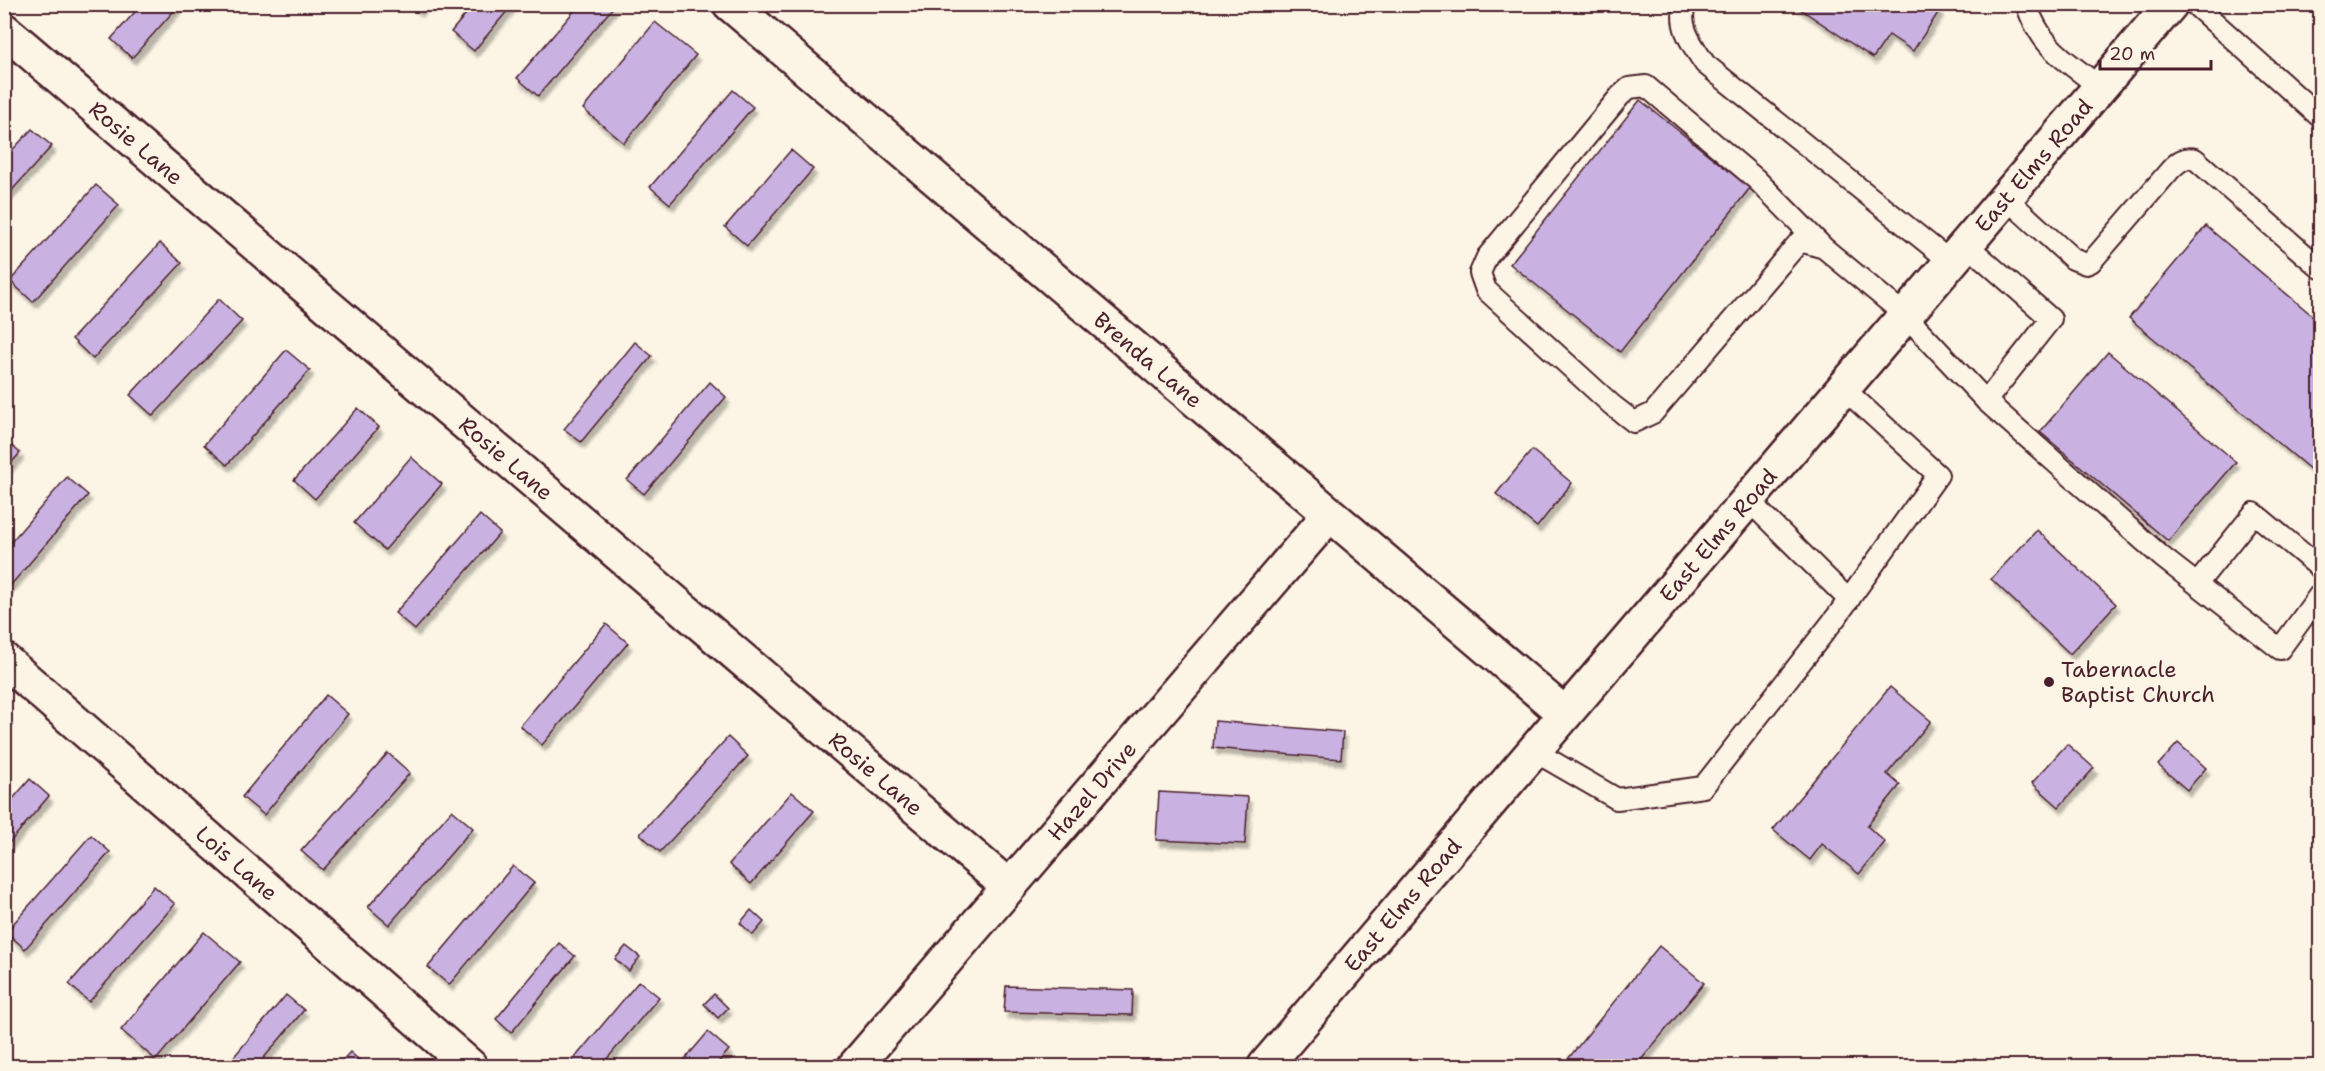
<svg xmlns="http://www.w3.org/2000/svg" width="2325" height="1071" viewBox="0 0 2325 1071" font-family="'Shantell Sans',sans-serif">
<defs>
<filter id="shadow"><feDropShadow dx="3.5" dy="6" stdDeviation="1.5" flood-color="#0004"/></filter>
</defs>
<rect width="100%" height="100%" fill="#fcf5e5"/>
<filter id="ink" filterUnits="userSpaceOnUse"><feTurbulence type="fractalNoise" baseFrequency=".0167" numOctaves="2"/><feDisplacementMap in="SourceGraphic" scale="12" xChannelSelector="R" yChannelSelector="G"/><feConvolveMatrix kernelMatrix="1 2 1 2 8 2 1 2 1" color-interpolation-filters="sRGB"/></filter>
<g filter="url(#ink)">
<g fill="#c9b2e2" stroke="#4a1f2b" stroke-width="1.5" filter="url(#shadow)">
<path d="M142 4H180L132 58 111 39Z"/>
<path d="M412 4H424L419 11Z"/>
<path d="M474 4H513L474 51 451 32Z"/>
<path d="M580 4H616L538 96 517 78Z"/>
<path d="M1793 4H1932L1940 10 1913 51 1889 35 1873 58Z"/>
<path d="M655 22 696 55 624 143 583 109Z"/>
<path d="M733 90 753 107 670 204 650 187Z"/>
<path d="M1640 100 1750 188 1620 352 1510 264Z"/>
<path d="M32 129 52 146 4 199V159Z"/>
<path d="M791 150 813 169 747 246 725 227Z"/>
<path d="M96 185 119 205 33 302 10 281Z"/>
<path d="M2206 226 2320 322V458L2311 470 2129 318Z"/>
<path d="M160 243 182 263 93 359 72 339Z"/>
<path d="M219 299 242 321 153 416 130 395Z"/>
<path d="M635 342 652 356 581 442 564 429Z"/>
<path d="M286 350 310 370 227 465 204 445Z"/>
<path d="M2108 352 2236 462 2168 541 2040 432Z"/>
<path d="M710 382 726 397 644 494 627 480Z"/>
<path d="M358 408 379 427 315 499 294 480Z"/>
<path d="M4 439 20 453 4 471Z"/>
<path d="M1532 450 1572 483 1537 527 1496 494Z"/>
<path d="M411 457 442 484 385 550 354 523Z"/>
<path d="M67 477 88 495 4 593V550Z"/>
<path d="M480 515 500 533 415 630 395 613Z"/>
<path d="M2037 530 2116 604 2070 654 1991 579Z"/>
<path d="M606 624 628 643 542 745 520 726Z"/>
<path d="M1890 687 1931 721 1887 774 1900 785 1867 826 1885 842 1859 874 1822 844 1810 860 1773 830Z"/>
<path d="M326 695 348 714 264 815 242 797Z"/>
<path d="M1215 721 1343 732 1341 759 1213 748Z"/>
<path d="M728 737 748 756 660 852 640 834Z"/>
<path d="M2178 743 2206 768 2187 790 2158 765Z"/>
<path d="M2067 744 2094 768 2059 807 2032 783Z"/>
<path d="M388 753 410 773 323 870 301 851Z"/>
<path d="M30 779 49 796 4 849V809Z"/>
<path d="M792 792 814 811 751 884 729 864Z"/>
<path d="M1159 792 1248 797 1245 844 1156 840Z"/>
<path d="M452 810 473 828 389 925 368 907Z"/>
<path d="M91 835 110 852 25 949 6 932Z"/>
<path d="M513 866 534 883 449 985 428 967Z"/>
<path d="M154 886 175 904 89 1002 69 984Z"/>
<path d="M751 910 764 922 753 935 740 923Z"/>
<path d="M204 932 240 962 156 1060 121 1030Z"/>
<path d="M559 943 575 956 511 1033 496 1019Z"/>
<path d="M626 946 640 957 629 971 615 959Z"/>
<path d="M1659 946 1704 983 1636 1066H1565L1563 1065Z"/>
<path d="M639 981 659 997 601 1066H568Z"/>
<path d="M1006 986 1133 990 1132 1015 1004 1012Z"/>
<path d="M714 994 728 1008 718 1018 704 1004Z"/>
<path d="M286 995 304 1010 257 1066H226Z"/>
<path d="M708 1032 729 1050 715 1066H679Z"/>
<path d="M350 1052 366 1066H337Z"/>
</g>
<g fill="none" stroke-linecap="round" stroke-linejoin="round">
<defs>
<g id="lane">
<path d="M1686 4C1676 25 1694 47 1705 64L1951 262"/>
<path d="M2026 4C2042 49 2064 59 2100 87"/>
<path d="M2194 4 2320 117"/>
<path d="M2006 198 2073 259 2086 264 2091 262 2171 169C2178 162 2185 156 2195 159L2320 268"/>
<path d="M1824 248 1756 179 1646 86 1629 88 1620 96 1487 257 1480 273 1486 290 1612 405 1634 422 1653 413 1800 241 1824 248 1905 315 1986 401 2051 319 1966 244"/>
<path d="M1986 401 2162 557 2280 649 2320 594"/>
<path d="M1748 500 1849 600"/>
<path d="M2197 584 2254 513 2320 568"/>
<path d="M1534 751 1617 799 1703 787 1837 616 1938 475 1843 388"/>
</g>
<g id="street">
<path id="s1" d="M730 4 1565 714"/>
<path id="s2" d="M4 30 1008 886"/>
<path id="s3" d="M4 660 470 1066"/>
<path id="s4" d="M855 1066 1329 515"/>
</g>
<g id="secondary">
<path id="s5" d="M1265 1066 2171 4"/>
</g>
</defs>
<use href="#lane" stroke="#4a1f2b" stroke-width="24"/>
<use href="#street" stroke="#4a1f2b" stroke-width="38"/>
<use href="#secondary" stroke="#4a1f2b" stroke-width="38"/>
<use href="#lane" stroke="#fcf5e5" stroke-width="20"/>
<use href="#street" stroke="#fcf5e5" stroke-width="33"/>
<use href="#secondary" stroke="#fcf5e5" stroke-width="33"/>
</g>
</g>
<circle fill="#4a1f2b" stroke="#fcf5e5" stroke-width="2" cx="2049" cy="682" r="6"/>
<g text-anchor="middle" stroke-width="5" stroke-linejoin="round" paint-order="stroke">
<g font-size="22" fill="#4a1f2b" stroke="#fcf5e5">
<text dy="8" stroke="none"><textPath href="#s2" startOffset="174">Rosie Lane</textPath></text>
<text dy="8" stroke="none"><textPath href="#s5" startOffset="1184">East Elms Road</textPath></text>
<text dy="8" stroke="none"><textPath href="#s1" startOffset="549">Brenda Lane</textPath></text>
<text dy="8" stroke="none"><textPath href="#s2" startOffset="660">Rosie Lane</textPath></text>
<text dy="8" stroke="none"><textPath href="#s5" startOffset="698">East Elms Road</textPath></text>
<text dy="8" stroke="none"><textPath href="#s2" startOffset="1146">Rosie Lane</textPath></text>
<text dy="8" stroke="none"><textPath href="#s4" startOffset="363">Hazel Drive</textPath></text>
<text dy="8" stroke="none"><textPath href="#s3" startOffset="309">Lois Lane</textPath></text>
<text dy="8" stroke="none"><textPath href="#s5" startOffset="212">East Elms Road</textPath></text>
</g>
<g font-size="22" fill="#4a1f2b" stroke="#fcf5e5" text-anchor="start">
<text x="2061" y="677">Tabernacle<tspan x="2061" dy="25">Baptist Church</tspan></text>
</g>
</g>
<rect width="2325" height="1071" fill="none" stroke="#fcf5e5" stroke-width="24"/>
<rect x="12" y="12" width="2301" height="1047" fill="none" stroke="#4a1f2b" stroke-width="2" filter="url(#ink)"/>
<path d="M2100 60v9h111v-9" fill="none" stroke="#4a1f2b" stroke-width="3"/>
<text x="2109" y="60" font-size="18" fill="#4a1f2b" stroke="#fcf5e5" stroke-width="4.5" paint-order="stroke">20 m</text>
</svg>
